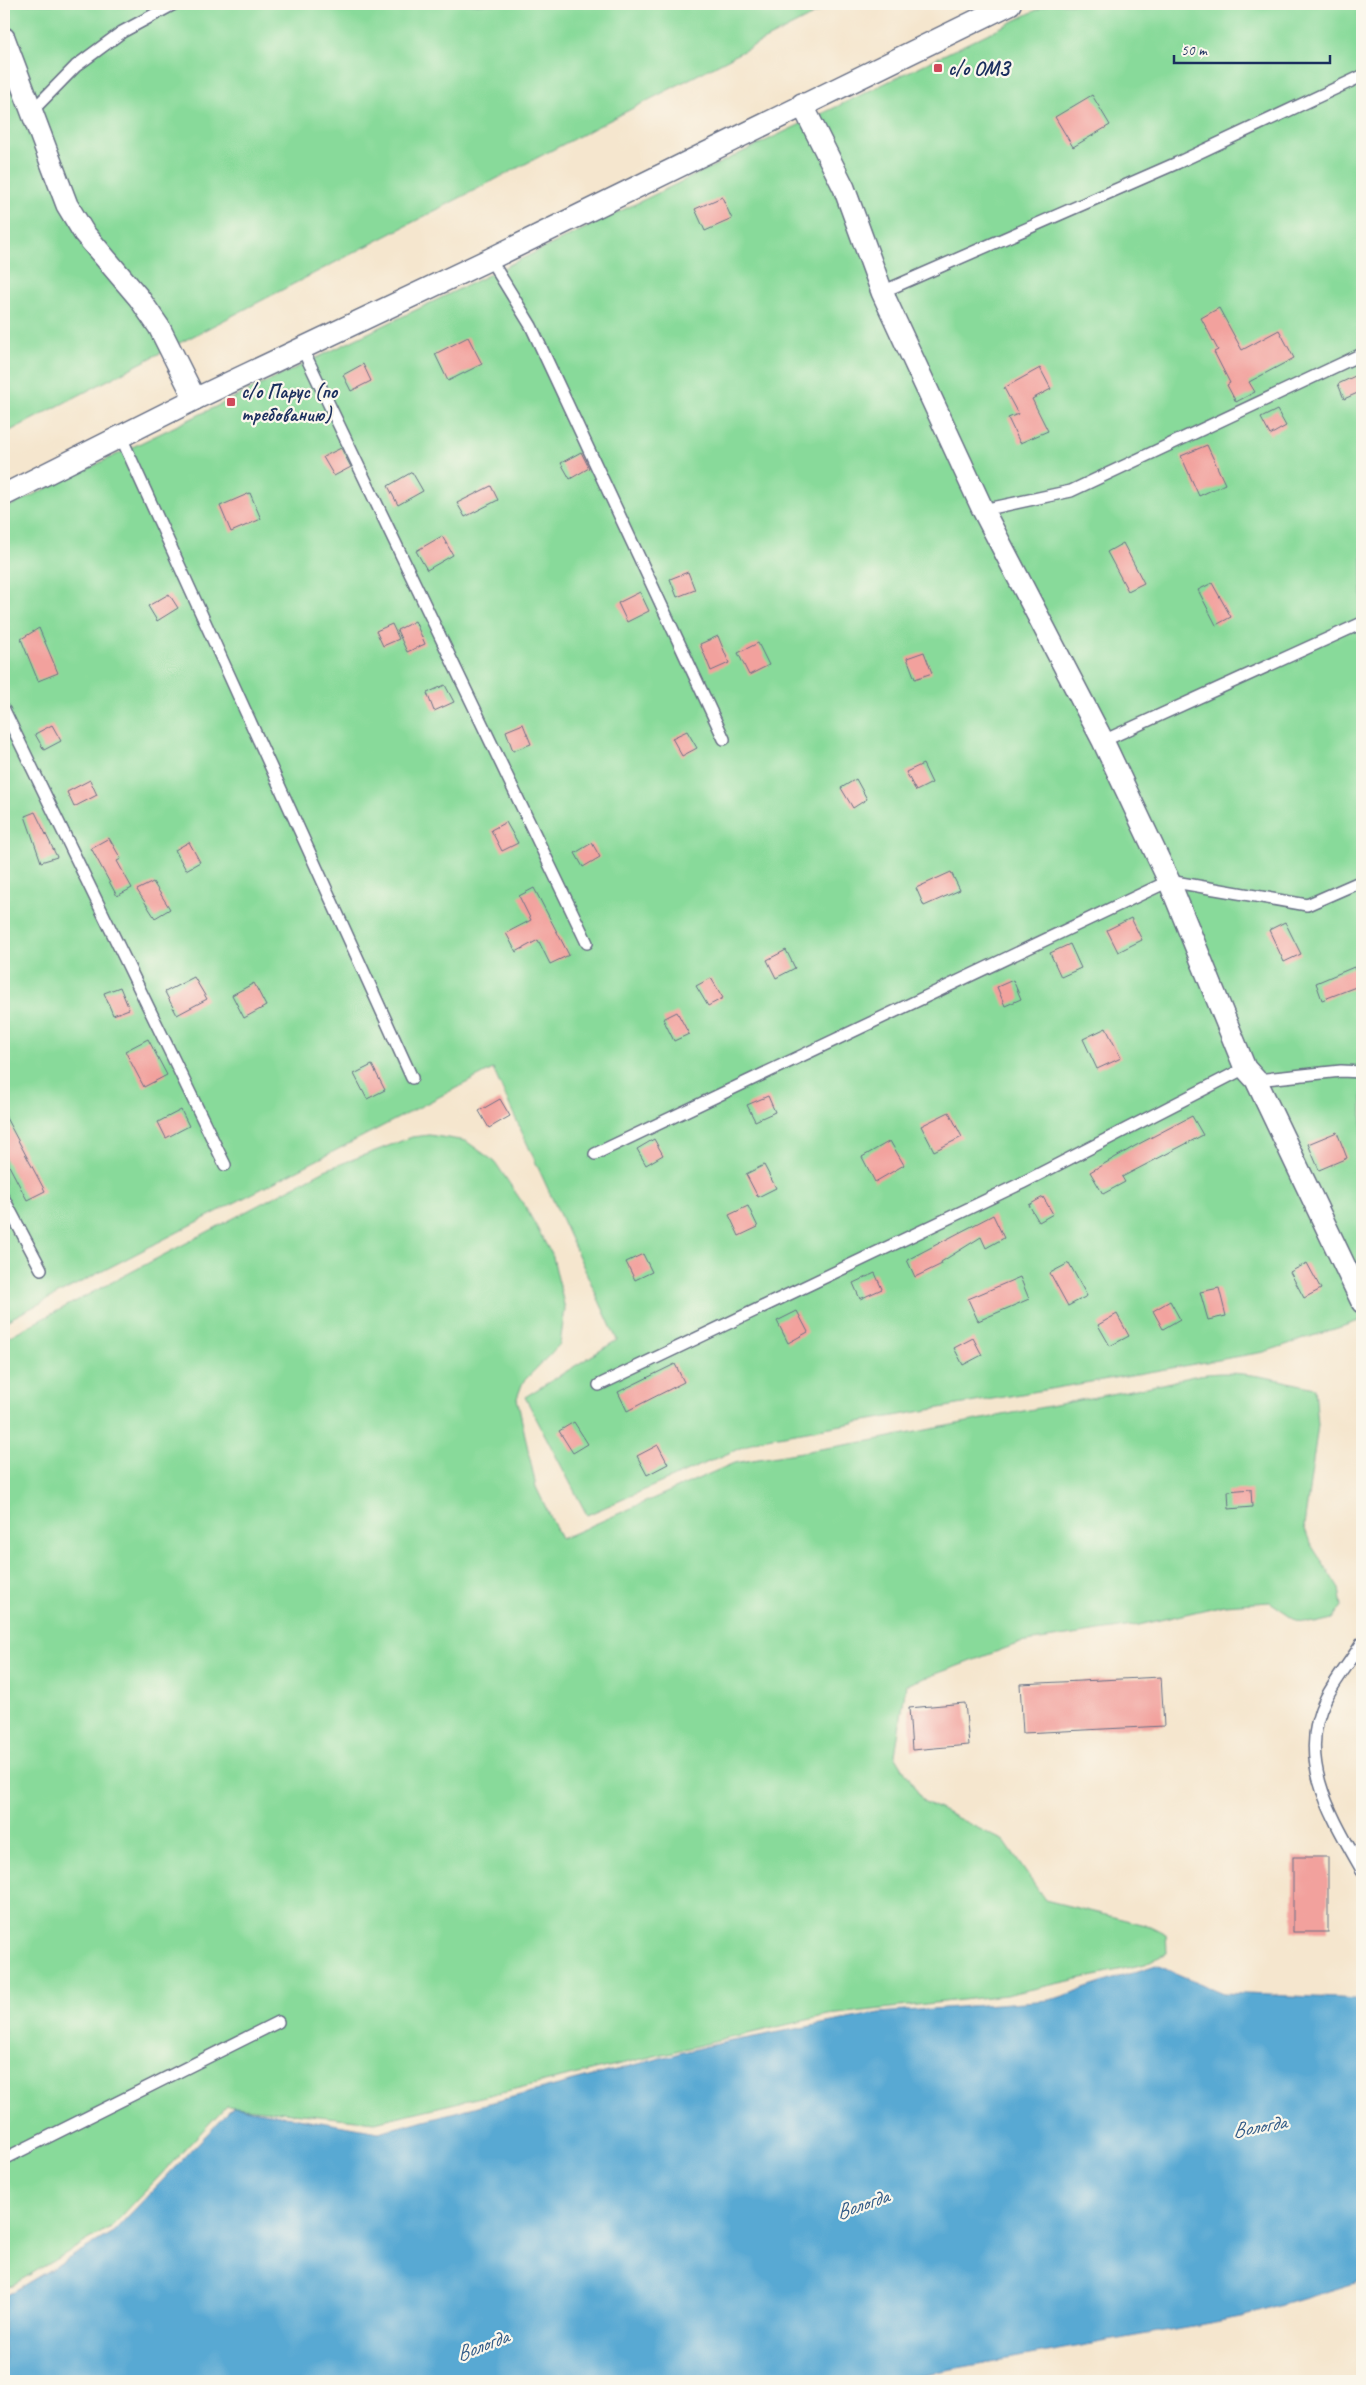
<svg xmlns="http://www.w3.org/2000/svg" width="1366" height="2385" viewBox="0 0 1366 2385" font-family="Caveat,sans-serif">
<rect width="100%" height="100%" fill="#fbf7ec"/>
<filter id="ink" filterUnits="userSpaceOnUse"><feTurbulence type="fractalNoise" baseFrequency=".02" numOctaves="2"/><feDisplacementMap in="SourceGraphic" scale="10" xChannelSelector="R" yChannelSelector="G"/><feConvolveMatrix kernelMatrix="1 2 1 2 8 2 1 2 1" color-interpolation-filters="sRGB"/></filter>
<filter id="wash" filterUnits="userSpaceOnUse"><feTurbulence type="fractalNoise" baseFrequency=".0096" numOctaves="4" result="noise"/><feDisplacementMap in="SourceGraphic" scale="20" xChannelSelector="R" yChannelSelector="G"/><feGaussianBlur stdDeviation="1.12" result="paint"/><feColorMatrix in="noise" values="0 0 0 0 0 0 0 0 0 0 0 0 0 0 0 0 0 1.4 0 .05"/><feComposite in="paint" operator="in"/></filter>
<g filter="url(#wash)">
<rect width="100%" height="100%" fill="#f5e6ce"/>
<g fill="#88da9a" stroke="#52847c">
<path d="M4 4H834L4 434Z"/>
<path d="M1049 4H1362V1320L1264 1352 761 1439 587 1515 525 1397 617 1340 493 1069 4 1322V509Z"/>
<path d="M429 1135 466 1141 495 1162 526 1208 553 1257 565 1309 560 1344 523 1382 517 1398 536 1487 561 1539 734 1463 870 1441 1172 1382C1223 1364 1265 1377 1315 1388L1318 1425 1304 1526 1310 1543 1339 1589 1342 1606 1332 1620 1315 1624 1298 1621 1270 1602 1224 1605 1139 1625 1020 1643 906 1685 895 1755 923 1801 1004 1841 1045 1900 1150 1926 1166 1934 1167 1953 1145 1964 1006 1995 828 2015 375 2122 226 2106 112 2226 4 2290V1339L325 1170 412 1137Z"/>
</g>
<path fill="#58a9d3" stroke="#3a6c98" d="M1156 1965 1223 1993 1362 1999V2281L1242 2317 924 2374 898 2381H4V2297L113 2232 233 2107 379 2132 707 2046 879 2013 1050 2000Z"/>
<g id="blocks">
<g fill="#f2a19d">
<path d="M1092 95 1110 125 1073 147 1055 117Z"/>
<path d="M722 197 732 219 705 231 695 209Z"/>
<path d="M1219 308 1242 350 1279 330 1294 358 1249 382 1255 392 1236 402 1227 385 1230 383 1214 352 1218 350 1201 318Z"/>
<path d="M468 337 482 364 448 381 435 354Z"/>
<path d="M363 364 371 381 351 391 343 375Z"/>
<path d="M1040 368 1051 389 1032 399 1048 431 1020 443 1008 418 1018 414 1004 388Z"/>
<path d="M1355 376 1362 391 1344 399 1338 384Z"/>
<path d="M1277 410 1286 426 1270 435 1261 418Z"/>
<path d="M1207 445 1225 484 1199 496 1181 456Z"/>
<path d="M341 448 351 467 334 476 323 457Z"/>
<path d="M581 452 589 468 570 479 561 463Z"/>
<path d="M412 472 423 491 398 505 388 486Z"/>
<path d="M491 486 498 500 465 517 457 503Z"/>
<path d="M250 493 261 519 231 532 220 506Z"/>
<path d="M442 536 453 555 427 570 416 551Z"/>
<path d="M1123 543 1144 583 1128 591 1107 552Z"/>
<path d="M688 572 695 590 677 597 670 579Z"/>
<path d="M1212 583 1231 617 1216 625 1198 590Z"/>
<path d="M640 592 649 611 627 622 618 603Z"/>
<path d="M169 594 178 608 157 621 148 606Z"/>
<path d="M415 621 425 644 407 652 397 630Z"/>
<path d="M392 624 399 639 383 646 376 631Z"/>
<path d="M39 628 58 673 38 681 21 639Z"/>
<path d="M718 636 729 663 711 671 700 644Z"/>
<path d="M758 643 769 665 749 675 738 653Z"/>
<path d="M924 652 932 673 915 679 907 658Z"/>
<path d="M445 685 454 702 434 711 427 693Z"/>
<path d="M523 724 531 744 513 751 506 731Z"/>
<path d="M52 725 61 741 44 750 35 734Z"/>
<path d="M687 731 697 748 682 756 672 738Z"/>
<path d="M923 764 932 783 916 791 906 772Z"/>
<path d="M856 779 867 799 853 808 841 788Z"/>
<path d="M90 780 97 795 74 807 67 792Z"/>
<path d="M35 812 57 857 41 862 25 816Z"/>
<path d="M506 822 518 843 502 851 491 830Z"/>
<path d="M109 838 121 859 117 861 132 888 117 896 91 848Z"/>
<path d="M189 842 200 862 186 870 175 850Z"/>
<path d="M592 843 600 857 583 867 575 853Z"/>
<path d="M951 872 960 890 924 906 916 888Z"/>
<path d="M153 882 170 909 155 918 137 890Z"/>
<path d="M534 888 569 955 550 964 538 940 516 952 506 933 531 920 519 896Z"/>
<path d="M1131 918 1142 940 1118 952 1107 930Z"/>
<path d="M1285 922 1301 954 1284 962 1269 930Z"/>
<path d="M1070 944 1081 968 1061 977 1050 953Z"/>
<path d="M786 950 795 968 776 978 767 960Z"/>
<path d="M1354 967 1361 985 1322 1000 1316 983Z"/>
<path d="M194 977 207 999 177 1015 165 992Z"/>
<path d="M711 978 723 998 708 1006 696 986Z"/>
<path d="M1013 980 1021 999 1005 1006 997 987Z"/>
<path d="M254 983 266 1006 244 1018 232 995Z"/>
<path d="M120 987 129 1009 113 1015 104 993Z"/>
<path d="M677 1012 689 1034 674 1041 663 1019Z"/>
<path d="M1106 1028 1121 1058 1097 1069 1083 1039Z"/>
<path d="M148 1039 167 1075 144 1087 125 1051Z"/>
<path d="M372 1065 385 1090 367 1099 354 1074Z"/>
<path d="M768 1096 775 1112 755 1121 747 1105Z"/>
<path d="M500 1099 510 1116 489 1128 479 1111Z"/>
<path d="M181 1110 189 1126 166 1138 158 1122Z"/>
<path d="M949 1112 962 1137 934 1151 921 1126Z"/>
<path d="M4 1114 45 1191 27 1200 4 1156Z"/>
<path d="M1192 1116 1203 1135 1122 1177 1125 1182 1103 1194 1090 1172 1135 1146Z"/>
<path d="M1337 1132 1347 1158 1319 1170 1308 1144Z"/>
<path d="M654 1139 663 1155 646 1165 637 1149Z"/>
<path d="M890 1141 904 1165 875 1182 862 1157Z"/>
<path d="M764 1165 776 1188 758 1197 746 1174Z"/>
<path d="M1043 1197 1053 1214 1039 1222 1029 1205Z"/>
<path d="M748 1206 758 1227 739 1236 729 1215Z"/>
<path d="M993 1215 1004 1238 986 1248 981 1237 941 1262 942 1264 915 1277 907 1260Z"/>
<path d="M643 1254 652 1272 635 1280 626 1262Z"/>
<path d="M1069 1263 1087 1296 1068 1306 1050 1273Z"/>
<path d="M1307 1263 1321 1289 1304 1298 1290 1272Z"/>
<path d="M875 1273 882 1289 860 1299 853 1283Z"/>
<path d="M1020 1277 1029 1299 978 1321 968 1299Z"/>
<path d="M1219 1288 1226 1316 1208 1320 1200 1292Z"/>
<path d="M1170 1301 1180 1319 1163 1329 1153 1311Z"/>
<path d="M797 1311 808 1332 788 1343 777 1321Z"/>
<path d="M1117 1314 1129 1336 1110 1346 1098 1325Z"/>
<path d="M973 1338 982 1355 963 1365 954 1348Z"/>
<path d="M675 1364 684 1382 627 1411 618 1392Z"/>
<path d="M574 1422 588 1444 573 1453 559 1431Z"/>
<path d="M658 1445 668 1464 647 1475 637 1456Z"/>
<path d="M1251 1489 1252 1507 1229 1509 1228 1491Z"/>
<path d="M1161 1677 1164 1726 1023 1733 1020 1684Z"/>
<path d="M965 1703 969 1745 912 1750 909 1708Z"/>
<rect x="1293" y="1857" width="35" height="75"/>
</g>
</g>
</g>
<g filter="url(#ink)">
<use href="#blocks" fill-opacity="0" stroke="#676f85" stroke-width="1"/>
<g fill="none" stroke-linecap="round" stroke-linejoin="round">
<defs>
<g id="lane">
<path d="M31 112 76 66 122 32 174 4"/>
<path d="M490 259 531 326 724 739"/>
<path d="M882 292 1177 163 1362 76"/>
<path d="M302 348 587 943"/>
<path d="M121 437 412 1078"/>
<path d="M983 510 1071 491 1362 354"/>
<path d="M4 710 225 1165"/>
<path d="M1103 741 1362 623"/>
<path d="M1256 1080 1341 1071 1362 1072"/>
<path d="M595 1154 1169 881 1307 905 1362 881"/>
<path d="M4 1199 41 1269"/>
<path d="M599 1385 1022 1183 1245 1068"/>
<path d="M1362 1643C1351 1661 1336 1679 1326 1698 1295 1759 1332 1817 1362 1870"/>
<path d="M4 2159 278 2022"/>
</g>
<g id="street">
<path d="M4 38 67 205 84 233 139 298 159 327 195 399"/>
<path d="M802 104 844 188 882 292 983 510 1103 741 1169 881 1245 1068 1256 1080 1362 1302"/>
<path d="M4 495 195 399 490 259 1010 4"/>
</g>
</defs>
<use href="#lane" stroke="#676f85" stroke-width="14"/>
<use href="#street" stroke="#676f85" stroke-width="24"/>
<use href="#lane" stroke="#fff" stroke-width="11"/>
<use href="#street" stroke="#fff" stroke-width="21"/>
</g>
</g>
<g fill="#d1495b" stroke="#fbf7ec" stroke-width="2">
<rect x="933" y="63" width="10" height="10" rx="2.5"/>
<rect x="226" y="397" width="10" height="10" rx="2.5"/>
</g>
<g text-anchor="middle" stroke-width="4.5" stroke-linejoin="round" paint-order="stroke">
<g font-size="20" font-weight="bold" fill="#1b2f5e" stroke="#fbf7ec" text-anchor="start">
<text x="948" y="75">с/о ОМЗ</text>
<text x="241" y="398">с/о Парус (по<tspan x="241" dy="23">требованию)</tspan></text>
</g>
<g font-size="21" font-style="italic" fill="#305a87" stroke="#fbf7ec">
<text transform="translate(1259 2126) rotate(-10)" y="7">Вологда</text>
<text transform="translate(862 2204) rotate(-19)" y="7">Вологда</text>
<text transform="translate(482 2345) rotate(-21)" y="7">Вологда</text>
</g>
</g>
<rect width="1366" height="2385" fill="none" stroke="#fbf7ec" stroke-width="20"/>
<path d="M1174 55v8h156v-8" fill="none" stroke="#1b2f5e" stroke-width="2.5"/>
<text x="1181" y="55" font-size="15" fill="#1b2f5e" stroke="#fbf7ec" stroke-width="4" paint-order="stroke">50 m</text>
</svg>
